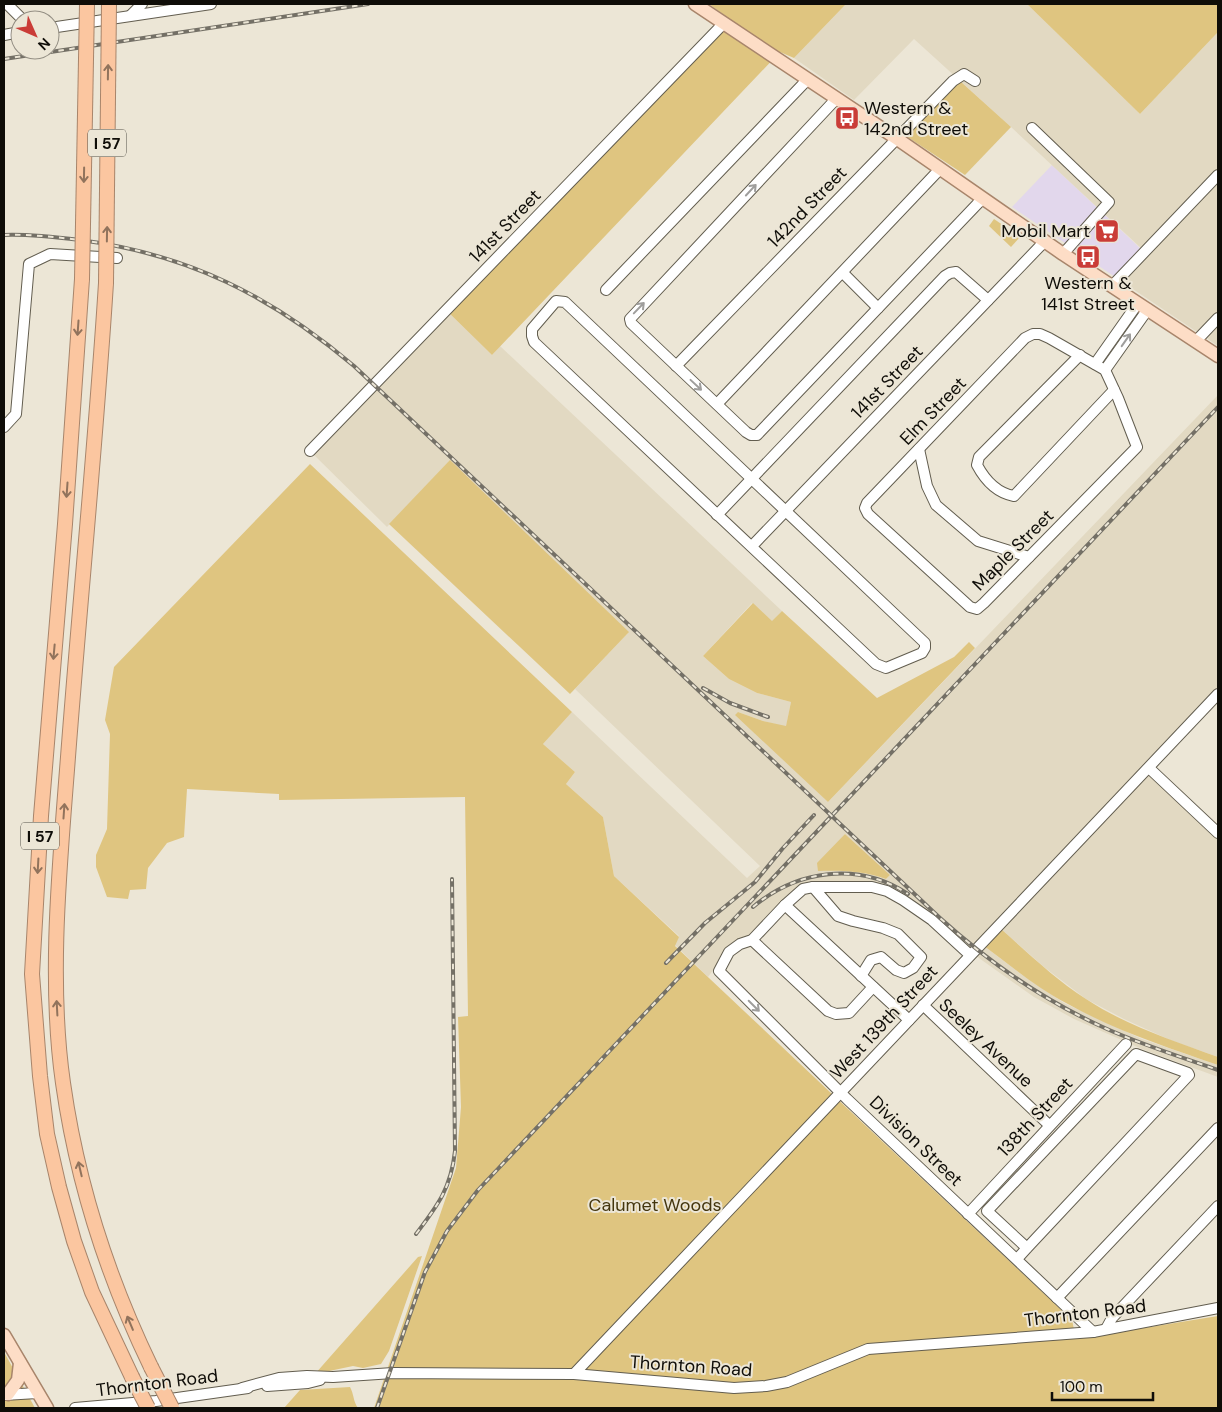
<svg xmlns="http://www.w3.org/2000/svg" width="1222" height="1412" viewBox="0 0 1222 1412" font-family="'DM Sans',sans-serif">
<rect width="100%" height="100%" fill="#ece6d6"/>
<path fill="#e2d7ec" d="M1052 165 1142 250 1115 277 1012 207Z"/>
<g fill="#e2d9c2" fill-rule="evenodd">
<path d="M846 4H1027L1140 114 1218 32V346L1115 277 1142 249 1011 127 914 39 854 100 794 58Z"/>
<path d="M446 310 492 355 500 346 782 611 772 622 752 603 703 656 729 679 757 693 791 702 786 727 763 721 738 712 828 802 1218 395V687L970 951 872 884 844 881 812 884 753 936 721 959 708 977 675 945 679 936 614 876 603 817 566 784 575 772 543 744 572 712 747 878 760 866 575 689 628 633 450 461 387 527 310 451ZM845 834 890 875 886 879 871 874 846 870H818Z"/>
<path d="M1148 773 1218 839V1057L1170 1040 1124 1019 1086 999 1044 967 1001 929Z"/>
<path d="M984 946 1021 974 1064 1003 1142 1039 1218 1065V1077L1142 1049 1074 1019 1034 997 976 956Z"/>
</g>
<g fill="#dfc580">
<path d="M709 4H846L794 58 780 52 492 355 446 310 724 23H735Z"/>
<path d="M1027 4H1218V32L1140 114Z"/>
<path d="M960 81 1011 127 965 175 906 136Z"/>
<path d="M994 219 1020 237 1011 247 989 226Z"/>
<path d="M450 460 629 632 570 694 389 524Z"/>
<path d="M310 464 572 712 543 744 575 772 566 784 603 817 614 876 679 937 675 946 1072 1320 1076 1339 1218 1316V1408H374L456 1168 461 1107 458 1017 468 1016 465 797 279 800V794L187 789 184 837 167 843 148 868 146 889 130 890 128 899 107 897 96 867V855L107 829 110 734 105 720 114 667Z"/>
<path d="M753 603 772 621 782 611 877 698 954 657 969 642 975 648 828 802 735 715 738 712 763 721 786 726 791 702 757 693 729 679 703 656Z"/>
<path d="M845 834 890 875 886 879C864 871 842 870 818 871L817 863Z"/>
<path d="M1001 929C1028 953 1055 979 1086 999 1125 1025 1174 1041 1218 1057V1065C1166 1047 1114 1030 1066 1003 1037 988 1011 966 984 946Z"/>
<path d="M422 1256 389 1351 381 1364 363 1368 353 1366 315 1374 418 1257Z"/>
<path d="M4 1352 35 1408H4Z"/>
<path d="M350 1387C354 1394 353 1401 358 1408H284L300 1390Z"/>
</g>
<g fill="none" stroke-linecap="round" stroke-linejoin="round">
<defs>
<g id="minor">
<path d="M7 4 23 20"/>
<path d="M131 15 142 4"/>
<path d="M50 28 211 4"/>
<path d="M4 35 20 32"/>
<path d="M836 99 630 319 631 323 746 432 751 435H757L983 198"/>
<path d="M1032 128 1109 202 1063 254"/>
<path d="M843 273 878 308"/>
<path d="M1112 286 1218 175"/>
<path d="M606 290 808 79"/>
<path d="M556 301 565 302 925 643V648L922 653 886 668 876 664 534 342 532 336V329Z"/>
<path d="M1033 334H1040L1049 338 1105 370 1118 398 1137 447 984 603 977 609 970 607 868 514 865 508 867 503 1025 338Z"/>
<path d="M1196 341 1218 318"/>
<path d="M1080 355 979 457 977 465C985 480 997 493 1014 496L1114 390"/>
<path d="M1095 364 1138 303"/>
<path d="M676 366 953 81 964 74 975 81"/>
<path d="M1105 370 1148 309"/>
<path d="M717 404 940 169"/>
<path d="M4 427 16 414 29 264 50 254 117 258"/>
<path d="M919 449 927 486 936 505 978 541 1029 557"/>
<path d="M310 451 724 23"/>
<path d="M717 515 945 276 950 273 956 272 988 300"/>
<path d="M752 546 1045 241"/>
<path d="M1149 768 1218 833"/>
<path d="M813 887 838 916 853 921 883 928 898 934 921 957 913 968 904 973 896 970 881 957 871 960 861 976"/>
<path d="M785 905 909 1020"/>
<path d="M752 940 828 1011 836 1014 849 1013 873 987"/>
<path d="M970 955 932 920 903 900 887 891 872 887H813L803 889 785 905 752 940 740 944 729 952 719 971 847 1099 1093 1332"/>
<path d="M923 1005 1049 1125"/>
<path d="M968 1214 1126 1044"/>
<path d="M1017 1259 1027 1248 1189 1075 1188 1073 1136 1054 987 1211 1027 1248"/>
<path d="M1057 1298 1218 1128"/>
<path d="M1106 1329 1112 1318 1218 1206"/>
<path d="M574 1374 1218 694"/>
<path d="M267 1386 308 1383 320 1380"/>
<path d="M242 1388 279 1378 307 1376 333 1377 393 1373 574 1374 734 1388 766 1386 787 1382 868 1349 1093 1332 1218 1308"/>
<path d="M4 1395 37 1393"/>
<path d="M75 1408 156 1401 248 1388"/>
</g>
<g id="major">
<path d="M695 4 896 138 1063 254 1218 356"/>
<path d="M4 1335 47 1408"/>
<path d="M8 1394 18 1380 20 1363"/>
</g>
<g id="highway">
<path d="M82 279 65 524 41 816 32 974 40 1076 47 1134 59 1187 74 1241 92 1292 132 1377"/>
<path d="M106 283C96 441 80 599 68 757 60 862 48 979 63 1083 77 1182 108 1278 151 1367"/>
</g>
</defs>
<use href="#minor" stroke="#625d4f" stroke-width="12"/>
<use href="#major" stroke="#a8856b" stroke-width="15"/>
<use href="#highway" stroke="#a8856b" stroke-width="16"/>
<use href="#minor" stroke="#fff" stroke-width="10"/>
<use href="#major" stroke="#fdddc6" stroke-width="12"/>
<use href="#highway" stroke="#fbc6a0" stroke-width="14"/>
<defs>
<g id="rail">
<path d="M4 59 368 4"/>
<path d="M4 235C29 234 55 237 80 240 188 254 271 296 354 366L940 918C991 964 1044 1001 1107 1029 1143 1045 1181 1057 1218 1070"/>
<path d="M703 688 730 703 768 717"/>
<path d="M753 907C797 870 858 861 908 894"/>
<path d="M666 963 705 923 755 882 783 848 814 815"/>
<path d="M416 1234C438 1205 451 1188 455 1151L452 879"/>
<path d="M377 1408 425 1272 447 1231 478 1190 1218 407"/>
</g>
</defs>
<use href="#rail" stroke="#747066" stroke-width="4"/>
<use href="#rail" stroke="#ece6d6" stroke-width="2" stroke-dasharray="5.5" stroke-linecap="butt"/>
<defs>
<g id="highway-bridge">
<path d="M82 279 87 4"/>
<path d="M106 283 109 4"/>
<path d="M151 1367 172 1408"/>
<path d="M132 1377 148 1408"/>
</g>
</defs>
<use href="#highway-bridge" stroke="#a8856b" stroke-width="16" stroke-linecap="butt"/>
<use href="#highway-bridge" stroke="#fbc6a0" stroke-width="14"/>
</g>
<defs><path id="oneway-shaft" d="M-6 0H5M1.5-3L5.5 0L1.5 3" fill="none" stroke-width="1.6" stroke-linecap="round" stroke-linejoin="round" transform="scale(1.25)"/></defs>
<g stroke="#91735c">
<use href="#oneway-shaft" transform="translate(108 72) rotate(-89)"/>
<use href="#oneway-shaft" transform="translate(84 175) rotate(91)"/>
<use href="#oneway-shaft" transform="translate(107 234) rotate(-89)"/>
<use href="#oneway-shaft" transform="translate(78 328) rotate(94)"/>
<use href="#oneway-shaft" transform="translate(67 490) rotate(94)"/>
<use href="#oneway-shaft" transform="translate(54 652) rotate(95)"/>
<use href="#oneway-shaft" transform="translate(64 811) rotate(-86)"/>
<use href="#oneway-shaft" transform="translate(38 866) rotate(93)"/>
<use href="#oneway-shaft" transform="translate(57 1008) rotate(-93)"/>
<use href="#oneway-shaft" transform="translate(80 1169) rotate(-103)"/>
<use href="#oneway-shaft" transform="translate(130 1323) rotate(-113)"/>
</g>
<g stroke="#9f9e9c">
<use href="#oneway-shaft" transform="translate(751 190) rotate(-47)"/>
<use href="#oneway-shaft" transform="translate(639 308) rotate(-46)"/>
<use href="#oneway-shaft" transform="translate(1126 340) rotate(-55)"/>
<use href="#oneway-shaft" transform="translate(696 385) rotate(43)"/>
<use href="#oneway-shaft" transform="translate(754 1006) rotate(45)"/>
</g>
<defs>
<symbol id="bus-square" viewBox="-11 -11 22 22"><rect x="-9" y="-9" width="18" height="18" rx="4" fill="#ca3c37" stroke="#ece6d6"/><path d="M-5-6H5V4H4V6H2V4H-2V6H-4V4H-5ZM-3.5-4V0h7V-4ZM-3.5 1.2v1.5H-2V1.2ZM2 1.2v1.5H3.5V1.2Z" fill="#fff"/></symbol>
<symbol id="supermarket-square" viewBox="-11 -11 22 22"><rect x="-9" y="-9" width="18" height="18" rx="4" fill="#ca3c37" stroke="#ece6d6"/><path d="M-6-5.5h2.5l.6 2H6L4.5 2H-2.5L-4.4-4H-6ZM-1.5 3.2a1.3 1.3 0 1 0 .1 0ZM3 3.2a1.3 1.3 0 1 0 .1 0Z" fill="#fff"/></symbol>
</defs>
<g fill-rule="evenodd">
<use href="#bus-square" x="833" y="104" width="28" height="28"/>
<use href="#supermarket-square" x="1093" y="217" width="28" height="28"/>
<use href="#bus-square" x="1074" y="243" width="28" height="28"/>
</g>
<g text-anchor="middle" stroke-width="4" stroke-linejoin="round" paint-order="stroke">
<g fill="#ece6d6" stroke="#514e46" stroke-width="1">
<rect x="88" y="129.5" width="38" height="27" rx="4"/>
<rect x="21" y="822.5" width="38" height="27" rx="4"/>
</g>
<g font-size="16" font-weight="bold" fill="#0f0d08">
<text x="107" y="149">I 57</text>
<text x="40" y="842">I 57</text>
</g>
<g font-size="18" fill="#0f0d08" stroke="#ece6d6" text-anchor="start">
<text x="864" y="114">Western &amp;<tspan x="864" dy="21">142nd Street</tspan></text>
<text x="1090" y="237" text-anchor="end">Mobil Mart</text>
<text x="1088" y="289" text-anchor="middle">Western &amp;<tspan x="1088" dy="21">141st Street</tspan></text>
</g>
<g font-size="18" fill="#0f0d08" stroke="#ece6d6">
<text transform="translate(807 207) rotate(-46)" y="6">142nd Street</text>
<text transform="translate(505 226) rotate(-46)" y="6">141st Street</text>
<text transform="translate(887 382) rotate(-46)" y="6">141st Street</text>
<text transform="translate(933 411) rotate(-46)" y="6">Elm Street</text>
<text transform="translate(1013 550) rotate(-45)" y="6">Maple Street</text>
<text transform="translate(884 1022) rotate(-47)" y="6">West 139th Street</text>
<text transform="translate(986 1043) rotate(43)" y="6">Seeley Avenue</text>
<text transform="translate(1035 1117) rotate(-47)" y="6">138th Street</text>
<text transform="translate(916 1141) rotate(44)" y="6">Division Street</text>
<text transform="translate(1085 1313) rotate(-7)" y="6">Thornton Road</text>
<text transform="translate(691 1366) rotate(4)" y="6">Thornton Road</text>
<text transform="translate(157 1383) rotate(-7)" y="6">Thornton Road</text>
</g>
<g font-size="18" fill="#44360e" stroke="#ece6d6">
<text x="655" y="1211">Calumet Woods</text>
</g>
</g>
<rect width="1222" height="1412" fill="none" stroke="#0f0d08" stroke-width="10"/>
<g transform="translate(35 35) rotate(135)"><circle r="24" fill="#ece6d6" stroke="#948f84"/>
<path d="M0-4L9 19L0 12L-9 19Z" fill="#ca3c37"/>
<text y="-8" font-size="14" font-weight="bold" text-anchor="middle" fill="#0f0d08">N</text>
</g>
<path d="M1052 1392v8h101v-8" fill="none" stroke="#0f0d08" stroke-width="2.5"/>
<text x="1060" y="1392" font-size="15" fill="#0f0d08" stroke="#ece6d6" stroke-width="4" paint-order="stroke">100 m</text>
</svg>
